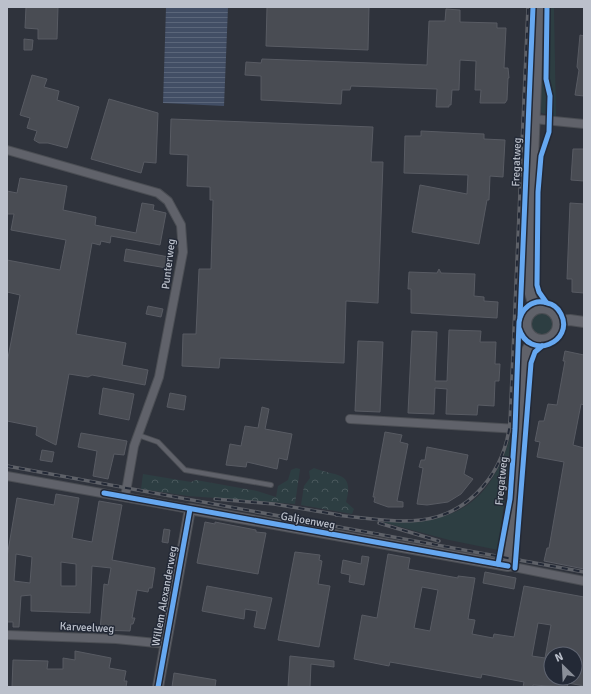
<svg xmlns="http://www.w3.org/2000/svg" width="591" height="694" viewBox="0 0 591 694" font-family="Signika,sans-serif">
<defs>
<pattern id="forest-crowns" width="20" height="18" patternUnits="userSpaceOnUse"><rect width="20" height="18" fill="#2d3e42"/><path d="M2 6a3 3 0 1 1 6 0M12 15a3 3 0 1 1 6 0" fill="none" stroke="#4a585c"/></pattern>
<pattern id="water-rules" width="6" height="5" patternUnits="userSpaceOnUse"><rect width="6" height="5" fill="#424e65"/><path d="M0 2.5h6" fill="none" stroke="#5b667a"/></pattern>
</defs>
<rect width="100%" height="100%" fill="#2f333c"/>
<g fill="#2d3e42">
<path d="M543 7H554L556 117 538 112Z"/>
<circle cx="542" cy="324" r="11"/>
<path d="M511 435H513L498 550 449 540 382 522C456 523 488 508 511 435Z"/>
</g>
<g fill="url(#forest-crowns)">
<path d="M296 468 300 469 295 504 188 496 141 489 143 474 191 482 196 480 257 491 276 497 278 486 288 480 291 470Z"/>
<path d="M314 468C335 477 355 470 346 502L354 509 352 514 301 505 304 486 310 478 309 471Z"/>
</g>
<path fill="url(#water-rules)" d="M166 7H228L224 106 163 103Z"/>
<g fill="#494c53" stroke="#585b63" fill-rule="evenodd">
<path d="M26 7H58L57 39H38V29L25 28Z"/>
<path d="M267 7H369L368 50 266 46Z"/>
<path d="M446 9 460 10V22L497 23V28H506L504 68H508L509 78H508L507 100 505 103H480L481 90H475L476 61 460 60 459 90H452L451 105H449V107H436L437 89 351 86 350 90H342L341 104 261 100V76L245 75 246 62 261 63 262 59 427 65 429 21H445Z"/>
<path d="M580 35 584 36V96L575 95 579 70 577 67Z"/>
<path d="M24 39 33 40 32 50H24Z"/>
<path d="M32 75 47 79 44 87 59 91 57 100 79 107 67 148 48 143H39L34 140 37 131 27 128 30 118 20 115Z"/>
<path d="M109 99 158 113 156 163 144 162 141 173 91 159Z"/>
<path d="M171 119 373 127 371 162H383L378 303 346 301 344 363 220 358 219 368 182 366 183 334H196L199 269H211L213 200H210V187L187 186 188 155 170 154Z"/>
<path d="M421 131 484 134V139L505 140 503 177 490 176 489 200H487L479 244 412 232 420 185 467 194 468 175 404 173 405 136H421Z"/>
<path d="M573 149H584V181L571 180Z"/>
<path d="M20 178 67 186 63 210 96 217 95 225 136 233 142 203 154 205 153 210 166 213 160 245 111 236 110 243 101 241 100 245 92 243 76 334 126 343 122 365 148 370 145 385 92 375 88 377 69 374 56 445 36 435 37 427 7 421V363L20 295 7 292V260L60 270 66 240 11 230 14 214H7V191L17 193Z"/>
<path d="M570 203 584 204V293L572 292V279H567Z"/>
<path d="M126 249 169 257 167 268 124 261Z"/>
<path d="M439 269 441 273 475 274 474 296 484 297V301L498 302 497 318 411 313V289H408L409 272 437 273Z"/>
<path d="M148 306 163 309 161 317 146 314Z"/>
<path d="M449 330 481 331 480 342H496L495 364H500L499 381H495L494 406 478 405 477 415 446 414 447 389 435 388 434 414 408 413 412 331 437 332 435 381H447Z"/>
<path d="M358 341 383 342 380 412 355 411Z"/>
<path d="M565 351 584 355V405L581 404 573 445 584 448V569L544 561 547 548H549L564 462 537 457 540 442 535 441 539 421H544L548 404 557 405 565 361H563Z"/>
<path d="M103 388 134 394 129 420 99 414Z"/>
<path d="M170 393 186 396 184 410 167 407Z"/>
<path d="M262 407 269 409 265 429 292 434 287 460 279 458 277 469 247 462 246 467 226 465 230 444 241 446 245 426 258 428Z"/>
<path d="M385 432 402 435 400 442 408 444 397 501 403 502V507H388L374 502 375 497H373Z"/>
<path d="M81 433 127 441 124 455 114 454 108 479 93 476 97 451 78 447Z"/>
<path d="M427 447 468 455 464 474 473 479 461 494 448 502 427 505 417 504 423 468 419 467 421 460H425Z"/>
<path d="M42 450 54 452 52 462 40 460Z"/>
<path d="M56 494 79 498 72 538 92 542 99 501 122 505 112 560 155 568 152 588H149L148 592 137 590 132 618H135L133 624H131L130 631 100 630 104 584 108 585 111 568 92 566 90 613 31 611V595L21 596 19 627H13V622H7V557L17 498 54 505ZM16 554 32 557 30 583 14 581ZM61 562 76 564V586H61Z"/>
<path d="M205 522 215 524V522L256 530V532L266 533 258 574 197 563Z"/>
<path d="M164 529 170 530 168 543 162 542Z"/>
<path d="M295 552 320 555 319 560 322 561 318 584 330 586 319 647 278 640Z"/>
<path d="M388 554 410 558 408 569 458 578V576L475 578 468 619 475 620 472 634 493 638 494 634 514 637 524 586 584 597V686L568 683 567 687 533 685V687H523L524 682 482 674 481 678 390 662 389 666 354 659 362 615 377 618ZM422 587 438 590 430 631 414 628ZM538 623 551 625 545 658 532 656ZM551 654H575V678H551Z"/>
<path d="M362 556 369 557 364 585 349 582 350 575 341 573 343 560 361 564Z"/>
<path d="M485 572 516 578 514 589 483 583Z"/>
<path d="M207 586 272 598 265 629 254 627 257 611 245 609 244 619 202 611Z"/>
<path d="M75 651 111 658 109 668 126 671 124 681H127L126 687H12L13 660 48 661 47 669H63V658L75 660Z"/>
<path d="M290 656 334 661V667L311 664 310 687H288Z"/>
<path d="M174 673 216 680 215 687H172Z"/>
</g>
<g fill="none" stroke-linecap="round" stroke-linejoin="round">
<defs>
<path id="service" d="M138 435 158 442 185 470 271 485"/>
<g id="minor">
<path d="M534 119 584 124"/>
<path d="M7 150 158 193 168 201 181 225 183 252 159 377 134 446 125 497"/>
<path d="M350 419 520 429"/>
<path d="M7 476 190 509"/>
<path d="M508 566 584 581"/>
<path d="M7 635 116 639 166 644"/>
</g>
<g id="tertiary">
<circle cx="542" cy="324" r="16"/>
<path d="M535 309 528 287 539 7"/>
<path d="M558 321 570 320 584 322"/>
<path d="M158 687 190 509 508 566 516 497 523 363 527 350 534 338"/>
</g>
</defs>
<use href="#service" stroke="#4b4e54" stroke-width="6"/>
<use href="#minor" stroke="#4b4e54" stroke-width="10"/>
<use href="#tertiary" stroke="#4b4e54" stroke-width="12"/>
<use href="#service" stroke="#60626a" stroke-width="4"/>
<use href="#minor" stroke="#60626a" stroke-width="8"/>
<use href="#tertiary" stroke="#60626a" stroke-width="10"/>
<defs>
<g id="rail">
<path d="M7 466 584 572"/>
<path d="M215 499 274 504 340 515"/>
<path d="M336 515C364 518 394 523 421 520 472 514 505 470 510 422L528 7"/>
<path d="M379 523 439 541"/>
</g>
</defs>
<use href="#rail" stroke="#5e6168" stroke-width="3.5"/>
<use href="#rail" stroke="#232936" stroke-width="2" stroke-dasharray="6" stroke-linecap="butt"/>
<defs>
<g id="cycleway">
<path d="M546 302 539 292 537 285 538 192 541 156 549 132 550 96 546 79 547 7"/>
<path d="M520 317 533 7"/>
<path d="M104 493 508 566"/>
<path d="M498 564 510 499 515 429 519 322C521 309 533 298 547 303 553 304 558 308 561 314 575 342 529 362 519 328"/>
<path d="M515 568 531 363 535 352 542 346"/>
<path d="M158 687 190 509"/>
</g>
</defs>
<use href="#cycleway" stroke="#232936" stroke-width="8"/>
<use href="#cycleway" stroke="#66a8f1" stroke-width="5"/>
</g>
<g text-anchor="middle" stroke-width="3" stroke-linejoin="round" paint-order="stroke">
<g font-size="11" fill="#bbc0cb" stroke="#232936">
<text transform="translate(516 162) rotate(-88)" y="4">Fregatweg</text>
<text transform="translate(168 264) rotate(-83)" y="4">Punterweg</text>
<text transform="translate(501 481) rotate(-84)" y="4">Fregatweg</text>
<text transform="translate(308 520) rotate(10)" y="4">Galjoenweg</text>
<text transform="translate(164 596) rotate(-80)" y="4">Willem Alexanderweg</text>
<text transform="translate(87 627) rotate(3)" y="4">Karveelweg</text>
</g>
</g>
<rect width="591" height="694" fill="none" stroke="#bbc0cb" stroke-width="16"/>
<g transform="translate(563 666) rotate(336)"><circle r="19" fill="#232936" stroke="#606572"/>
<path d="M0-3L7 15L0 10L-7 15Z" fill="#8a8f99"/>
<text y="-6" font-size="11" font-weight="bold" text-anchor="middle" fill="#bbc0cb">N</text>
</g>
</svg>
